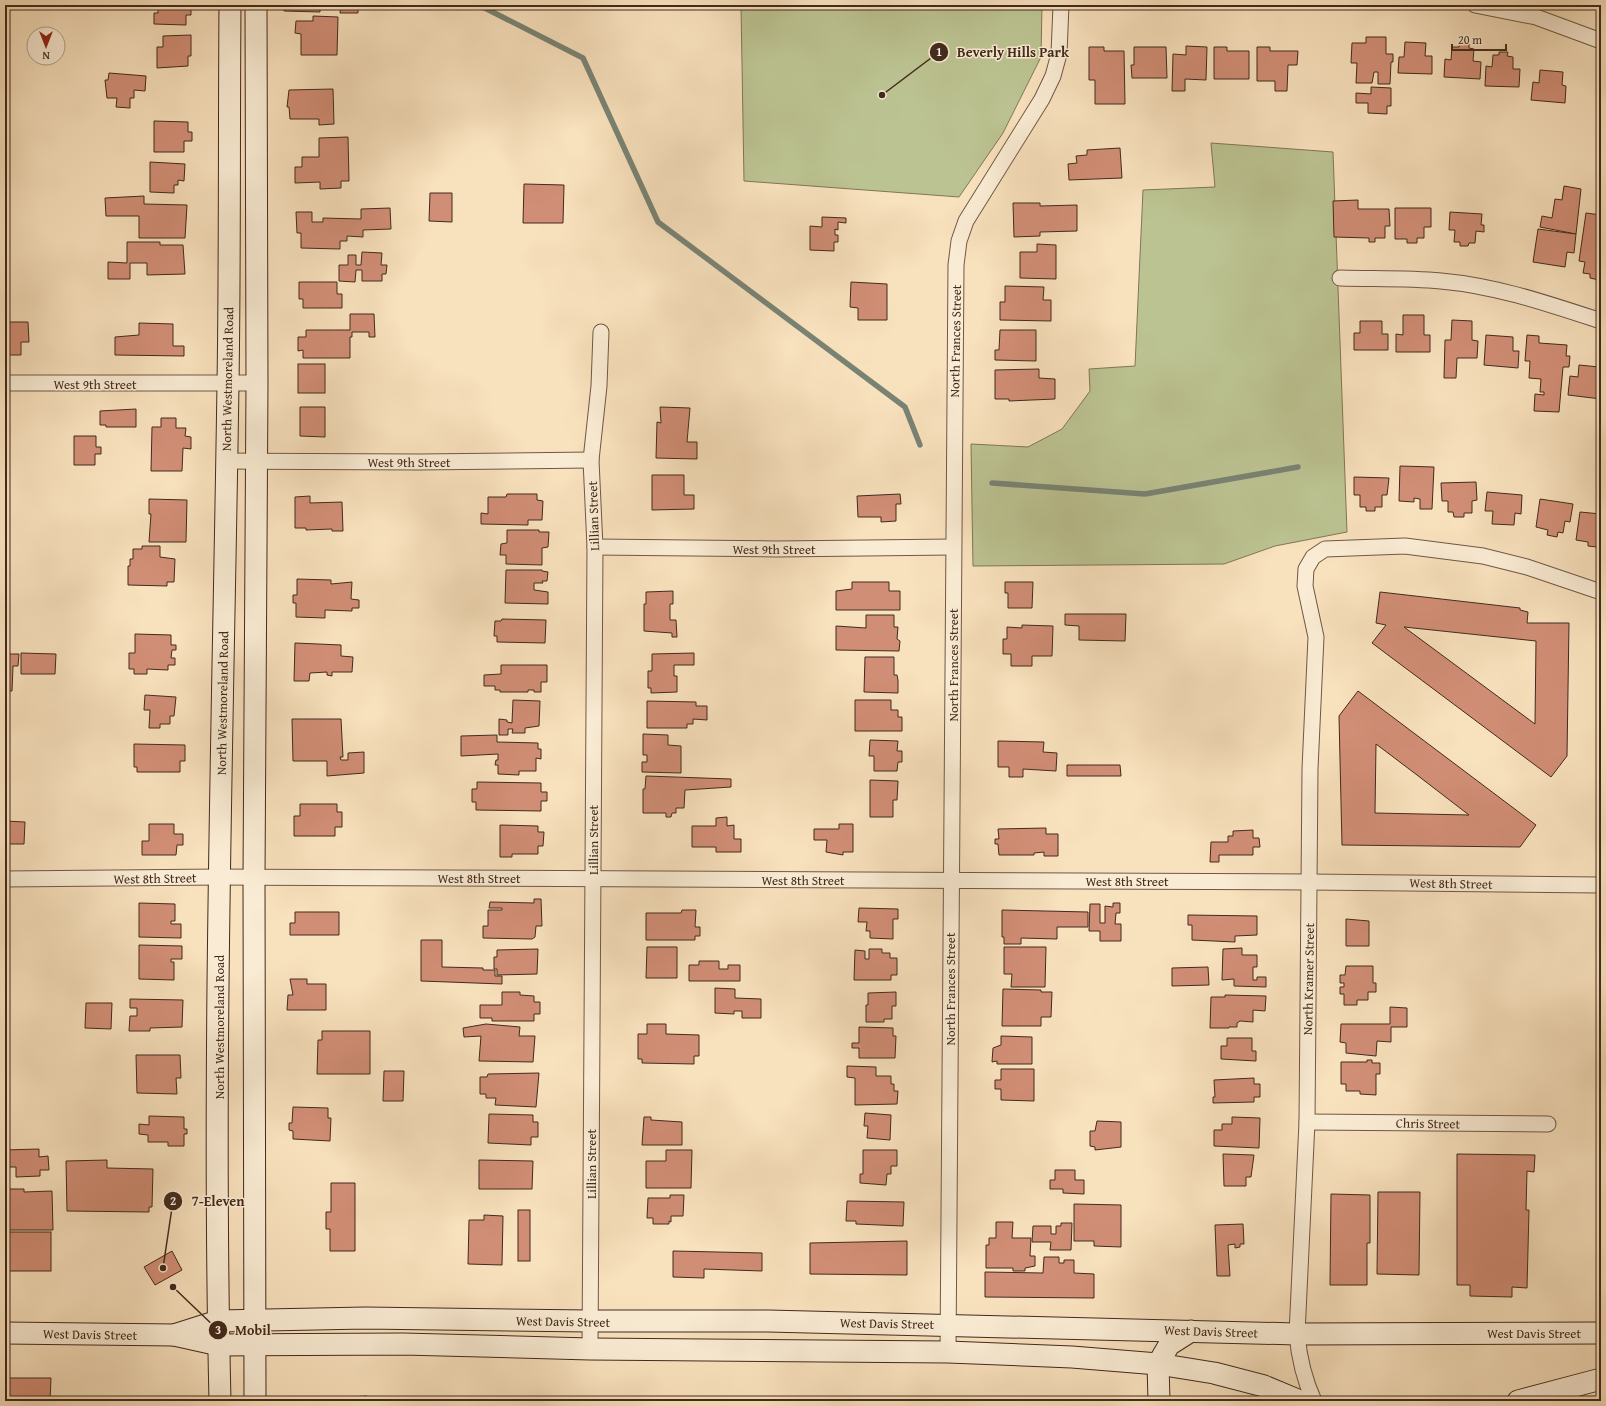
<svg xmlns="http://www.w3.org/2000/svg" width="1606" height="1406" viewBox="0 0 1606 1406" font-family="'Gentium Book Plus',serif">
<rect width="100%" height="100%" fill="#f8e1bd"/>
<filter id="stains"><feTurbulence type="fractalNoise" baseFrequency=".005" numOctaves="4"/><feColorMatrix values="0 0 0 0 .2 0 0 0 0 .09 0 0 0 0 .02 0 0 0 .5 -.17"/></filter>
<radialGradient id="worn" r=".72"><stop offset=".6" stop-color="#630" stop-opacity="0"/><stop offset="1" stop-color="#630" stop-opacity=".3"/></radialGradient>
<g fill="#bcc392" stroke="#807657">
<path d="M741 5H1042L1041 57 1003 133 959 197 744 181Z"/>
<path d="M1211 143 1333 152 1347 532 1275 546 1224 564 973 566 971 444 1028 447 1062 429 1090 391 1089 369 1135 366 1143 190 1215 187Z"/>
</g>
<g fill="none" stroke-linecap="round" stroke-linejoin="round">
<g stroke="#798374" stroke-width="5.5">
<path d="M479 5 583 58 658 222 905 407 920 445"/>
<path d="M992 483 1145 494 1298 467"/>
</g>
</g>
<g fill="#d18e76" stroke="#432a1c" fill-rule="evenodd">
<path d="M158 5 191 6V15H186V25L154 24V13H158Z"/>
<path d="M284 5H320V12L284 11Z"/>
<path d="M341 5H358V13H340Z"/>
<path d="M313 16 338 17 337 55H301V34L295 33 296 21H313Z"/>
<path d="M191 35V56H188V66L157 68V47H163V36Z"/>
<path d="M1366 37H1386V54H1393V62H1391L1390 84H1378V72H1374L1372 83H1356L1357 63H1351L1352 43H1366Z"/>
<path d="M1405 42 1426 43 1425 56H1432V74L1398 73 1399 57H1404Z"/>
<path d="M1459 43 1469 44V48L1474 49 1473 61 1481 62 1480 79 1444 77 1445 59 1451 60 1452 47H1459Z"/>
<path d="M1186 46 1207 47 1206 80 1185 79V91H1172L1173 54 1186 55Z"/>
<path d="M1089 47H1104V51H1124L1125 104H1095V80H1089Z"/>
<path d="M1134 47H1166L1167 78H1132L1131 65H1134Z"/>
<path d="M1214 47H1227V51H1249V79H1214Z"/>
<path d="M1257 47H1270V51H1298L1297 65H1288L1287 91H1275V81H1257Z"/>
<path d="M1499 52H1508L1507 56 1513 57V69H1520L1519 87 1485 86 1486 66 1492 67 1493 55H1499Z"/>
<path d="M1540 70 1563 72 1562 85 1566 86 1565 103 1531 100 1533 82 1539 83Z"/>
<path d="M109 73 146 76 145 91 134 90V98H130V108L116 107 117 98H107L105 80H108Z"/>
<path d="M1371 87 1391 88V106H1387V114L1368 113V103H1356V93L1371 94Z"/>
<path d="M333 89 334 124 319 125V119H290L289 107H287L289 90Z"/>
<path d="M154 121 188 122V132H192V141H184V152H154Z"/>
<path d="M348 137 349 181H341V188L320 189V182L295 183V167H302V157H319V138Z"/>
<path d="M1120 148 1122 178 1069 180 1068 164 1077 163 1076 156 1087 155V150Z"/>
<path d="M150 162 185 164 184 181 178 180V185H174V193L150 192Z"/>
<path d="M524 184 564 185 563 223H523Z"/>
<path d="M1564 186 1581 189 1576 234 1540 227 1542 216 1552 218 1555 199 1562 200Z"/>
<path d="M430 193H452V222L429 221Z"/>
<path d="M144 196V204L187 205 185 238H139V216H106L105 198Z"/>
<path d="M1358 200V209H1389L1390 226H1385V238H1375V242H1369V238L1334 237 1333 201Z"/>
<path d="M1013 203H1040V206L1077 205V231L1040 232V236L1014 237Z"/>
<path d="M390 208 391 229 363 230V237L347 236V241H340V249L301 248V233H297L296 212H312V222H323V218L361 219V209Z"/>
<path d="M1395 208H1431V227H1424V238H1417V243H1407V239H1395Z"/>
<path d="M1450 212 1482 214 1481 225H1484V232L1476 231 1475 243H1469L1468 246H1460V242H1454L1455 230H1449Z"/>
<path d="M1586 213 1601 215V277L1599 276V280L1590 278V274L1583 273 1585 262 1579 261Z"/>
<path d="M822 217 846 218V223L838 222V230L835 229V235H838V242H834V251L810 250V226L822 227Z"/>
<path d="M1538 229 1576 234 1574 253 1567 252 1565 267 1533 262Z"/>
<path d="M127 242H160V245H183L185 274 147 275V263H130V279H108V262L127 263Z"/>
<path d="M1037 244 1056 245V279L1020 278V252H1037Z"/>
<path d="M362 252 382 253 381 265H387L386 274H382V281H362V270H356L355 282 339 281V265H348V255H356V265H361Z"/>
<path d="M299 282H337V294H342V308H303V299H299Z"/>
<path d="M851 282 887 284V320H858V308L850 307Z"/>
<path d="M1005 286 1044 287 1043 300H1051V321L1000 320V302H1005Z"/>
<path d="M350 314H374L375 337H369V332H352V337H350V358H303V350L298 351V337H306V330H350Z"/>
<path d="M1403 315H1424V335H1430V352H1396V334L1403 335Z"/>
<path d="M1452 320 1472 321V340L1478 341 1477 358H1457L1456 378H1444L1445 340H1451Z"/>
<path d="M1360 321H1382V334H1388V350H1354V333H1360Z"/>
<path d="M9 322H28L29 342H21V355H5V326H9Z"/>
<path d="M139 323 173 324V346H184V356L115 355V337L139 335Z"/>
<path d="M1000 330H1036V361L995 360V350H999Z"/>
<path d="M1486 335 1513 337V351H1519L1518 368 1484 365Z"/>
<path d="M1527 335 1539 336V343L1567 345 1566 356H1570L1569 367H1563L1559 412 1534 411 1535 394 1544 395V392H1540L1541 379 1529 378 1530 361H1525Z"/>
<rect x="298" y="364" width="27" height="29"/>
<path d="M1579 365 1599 367 1598 379H1601V399L1568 395 1570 376 1578 377Z"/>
<path d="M1039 369V378L1055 379V399L1009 401V399H995V370Z"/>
<path d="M300 407H325V437L300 436Z"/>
<path d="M660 407 690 408 687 442H697V459L656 458 657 422 661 423Z"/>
<path d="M136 409V427H106V425H100V411Z"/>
<path d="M161 418H176V428H186L185 436 191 437V449L183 448 182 471H151L152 427H161Z"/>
<path d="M74 436H96V447H101V454H95V465H74Z"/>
<path d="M1400 466 1434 467 1432 509H1420V499L1414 498V502L1399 501Z"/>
<path d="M652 475H684V495H694V509L652 510Z"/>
<path d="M1354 477 1389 478 1387 495H1382V507H1375V511H1366V507H1360V495H1354Z"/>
<path d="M1476 482 1477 500 1472 501V513H1464V517H1454L1453 512H1448V501H1442L1441 483Z"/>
<path d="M1487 492 1522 495 1521 514 1515 513 1514 525 1492 524 1493 511H1485Z"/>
<path d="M507 494H537V500L543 501 542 520H528V525L481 524V513L488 514V497H506Z"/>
<path d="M900 494 901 504H896V521L881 522V517H858L857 496Z"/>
<path d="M310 496V503L342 502 343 531H332V529L306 530V528H295V497Z"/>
<path d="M149 499 187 500 186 542H149L151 514H149Z"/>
<path d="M1540 499 1573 504 1570 522 1565 521 1563 533 1558 532 1557 537 1547 535 1548 530 1536 527Z"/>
<path d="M1580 512 1601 514V544L1597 543V547L1588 546V542L1576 540Z"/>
<path d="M507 530H539V532H549L548 547 542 548V565L506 564V555H500L501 544 507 543Z"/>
<path d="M142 546H160V557L175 559 174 582H167V586L128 585V566H130V559H133V549H142Z"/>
<path d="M506 570H542V571L548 572 547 581H542L543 583H534V590L548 592V604L505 603Z"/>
<path d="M297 579 331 580V584L352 582 351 599 359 600V608H352V611L325 610V618L296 617V603H293V595H297Z"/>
<path d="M852 582H889V591H900V610H836V591L852 589Z"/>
<path d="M1005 582H1033L1032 608H1008V593H1005Z"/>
<path d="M673 591V604H670V620H676L677 637H672V633L644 631V604H646V592Z"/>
<path d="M1380 592 1520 608V610L1528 612 1527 623H1569L1567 756 1551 777 1372 643 1386 625 1376 623ZM1404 627 1536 641 1535 724Z"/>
<path d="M1065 614H1126L1125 641 1079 640V626L1065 625Z"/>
<path d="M866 615H894V627H898L897 639 900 641 899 651 836 650V626L866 628Z"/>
<path d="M502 619 546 620 545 643 497 642V636H494L495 621H501Z"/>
<path d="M1022 625 1053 626 1052 656H1032V666H1011V654H1003V639H1007V627L1022 628Z"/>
<path d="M135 634 171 635V645H176V650H172L171 658H175V665H168V670L147 669V674H134V669H129V653H135Z"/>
<path d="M295 643 341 645V656L353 657 352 672H332V676L327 675V672L310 673 309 681H294Z"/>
<path d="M21 653 56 654 55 674H21Z"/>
<path d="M694 653V665H674V676H677V692L651 693V688H648V671H652V654Z"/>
<path d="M5 654H19L18 666H13L12 691H5Z"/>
<path d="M865 657H894V675H897L898 680V693L864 692Z"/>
<path d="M501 665H547V682H541V692H534V690H528V692H500V690H495V686H484V675L501 674Z"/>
<path d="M1358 691 1536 825 1520 847 1342 845 1339 716ZM1376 744 1417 775 1469 815 1375 813Z"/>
<path d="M145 695 176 697 174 716H170V724H160V728H149L150 710H144Z"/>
<path d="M513 700 540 701 539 726 525 728V733H512L513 729H508V735H499V719L507 720V722L512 723Z"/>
<path d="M855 700H891V710H898V717H902V731H855Z"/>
<path d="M647 701 696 702V706H707V720L693 719V724H687V728H647Z"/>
<path d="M292 719H341L343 757H340L341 760H348V753L364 752V773L327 776V761H293Z"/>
<path d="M643 734 668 735V745L681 746V773L642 772V762H647V755H643Z"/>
<path d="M497 735V742L538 743V749H541V759L536 758V771H519V775L498 774V765H495L496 760H498V754L461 756V736Z"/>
<path d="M870 740 898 741 897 751H902V762H898L897 771H874V756H869Z"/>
<path d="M998 741 1044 742 1043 752 1057 753 1056 771 1023 769V777H1009V767H998Z"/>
<path d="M134 744 185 745V761H180V772H137V767H134Z"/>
<path d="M1067 765H1120L1121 776H1067Z"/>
<path d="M646 776 731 779V787L685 790 684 808H676V813H672L671 817H666V813H643V789H645Z"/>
<path d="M870 780 898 781 897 800H893V817H870Z"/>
<path d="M477 782 541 783V792H547V801H541V811L476 810V802H472V789H477Z"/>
<path d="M300 804H337V812H342V827H335V836H294V816H300Z"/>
<path d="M727 817V826L734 825V839H741V852H716V847H692V826H716V818Z"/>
<path d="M5 821 25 822 24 844H5Z"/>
<path d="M149 824H174V834H183V845H177L176 855H142V841H149Z"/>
<path d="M839 824H853V852H843V855L826 852 827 840H814V829H839Z"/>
<path d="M500 825 538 826V832H544L543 846H538V854H512V857H500Z"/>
<path d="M1046 828V834H1058V856H1044V852L1034 853V855H999L998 844H995V839H999L998 829Z"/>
<path d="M1253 830V838H1259L1260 847H1253V855H1219V862H1210L1211 842H1228V836H1233V831Z"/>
<path d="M534 899H541L542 926H536L535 937 532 939 483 938V926H488V910H502V908H489L490 902 534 903Z"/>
<path d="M139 903 175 904V921H171V924H181V938L139 937Z"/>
<path d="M1113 903H1120V913H1116L1115 924H1121V941H1100V931H1089L1090 904H1100V923H1105V906L1113 907Z"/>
<path d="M859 908 898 909V919H893V939L870 938V931H866L867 922H858Z"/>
<path d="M682 910H696L695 927H700V936H695V940H646V913H681Z"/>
<path d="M1002 910 1088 912V927H1057V939L1021 938V944H1004V937H1002Z"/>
<path d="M295 912H339V935H290V923H295Z"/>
<path d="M1188 915 1257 916V935L1235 936V942L1192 940V925H1188Z"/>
<path d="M1346 919 1369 921V946H1346Z"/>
<path d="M421 940H442V967L483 968V970H495V976H502V984L421 981Z"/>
<path d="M139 945 182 946V959H171V962H174V980L139 979Z"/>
<path d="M647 947H677V978H646Z"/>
<path d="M1004 947H1046L1045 987H1011L1012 974H1004Z"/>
<path d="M1242 948V955H1257V967H1253V980H1257V977H1266V987L1234 986V979L1222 980 1223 949Z"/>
<path d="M538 949 537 974 497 975V969H494V957H497V950Z"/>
<path d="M869 949H882V953H890V958H897V975H891V980H854L855 950 865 951V959H869Z"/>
<path d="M699 961H719V969H728V965H740V981H689V965H699Z"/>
<path d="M1346 966H1373V983H1376V992H1368V1000H1357V1005H1344V994H1340V987H1344V983H1340V975H1345Z"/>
<path d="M1208 967 1209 985 1172 986V968Z"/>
<path d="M290 979H307V984H326V1010H287L288 995H293Z"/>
<path d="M715 988 735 989V998L761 999V1018H742V1011H734V1014L715 1013Z"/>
<path d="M1003 989 1041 990V992H1052L1051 1017H1041V1026H1002Z"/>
<path d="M502 992H520V995L534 996V1002H540V1014H534V1021H492V1018H480V1005H502Z"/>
<path d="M896 992V1006H892V1019H884V1022H866V1005H868V993Z"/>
<path d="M1225 995 1266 996 1265 1011 1253 1010V1022L1240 1021 1237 1023V1027H1229V1028H1210L1211 997H1225Z"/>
<path d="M130 999 183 1000 182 1027 150 1028V1031H129L130 1016H137V1008H130Z"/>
<path d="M86 1003H112L111 1029 85 1028Z"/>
<path d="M1390 1007 1407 1008V1027H1391V1042L1377 1041 1376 1056 1346 1053V1043L1340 1042 1341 1024H1390Z"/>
<path d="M486 1024 520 1027 519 1036H535L533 1062 479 1061 481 1036 464 1037 463 1028Z"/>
<path d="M647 1024H666V1034L699 1035V1056H694V1064L642 1063V1059H638V1034H647Z"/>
<path d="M859 1027 893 1028V1036H896L895 1058H859V1048H852V1043H859Z"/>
<path d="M322 1031H370V1074H317L318 1040H322Z"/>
<path d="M1001 1036 1032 1037V1064H997V1061L992 1062 993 1048 1001 1045Z"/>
<path d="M1227 1038H1252V1051H1256V1061L1221 1059V1046H1227Z"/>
<path d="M136 1055H180L181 1078H176L177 1094 137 1093Z"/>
<path d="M1367 1060H1372V1063H1380V1074H1376V1095L1360 1094V1091H1346V1084H1341V1062H1367Z"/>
<path d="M847 1066 876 1067V1076H891V1084H894V1091H898L897 1104 855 1105V1078L847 1077Z"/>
<path d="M1001 1069H1034V1101L1001 1100V1089H995V1080H1001Z"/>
<path d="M384 1071H404L403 1101H383Z"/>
<path d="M539 1073 536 1107 495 1105 496 1098H486V1094H480V1077H487L488 1074Z"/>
<path d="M1254 1078V1084H1260V1097H1254V1102L1213 1103V1097H1215L1214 1080Z"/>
<path d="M293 1107 328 1108V1118H331L330 1141 293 1139V1131L289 1130V1123H292Z"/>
<path d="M865 1113 891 1115 890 1140 867 1138 868 1126H864Z"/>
<path d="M489 1114 533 1115V1122H538V1137H531V1145L488 1143Z"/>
<path d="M149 1116 184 1117V1129H187V1134H184V1146H168V1142H148V1135L139 1134V1124L149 1125Z"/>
<path d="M644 1117H651V1120L682 1122V1145H642Z"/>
<path d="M1232 1117 1260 1118 1259 1148 1214 1146V1130H1222V1124H1232Z"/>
<path d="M1097 1121 1121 1122V1147L1095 1150V1147L1090 1146V1131H1095Z"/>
<path d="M39 1149V1157L48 1156 49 1170H40V1176L16 1177V1167H6L5 1150Z"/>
<path d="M666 1150H692L691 1188H646V1161H666Z"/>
<path d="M863 1150H897V1166H891V1174H887L886 1185 860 1183V1174H863Z"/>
<path d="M1223 1154 1254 1155 1251 1177H1246V1186H1224Z"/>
<path d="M1457 1154 1535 1155 1534 1172 1527 1171 1526 1210H1529L1527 1288 1512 1287V1297L1470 1296V1285H1457Z"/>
<path d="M107 1160V1168L153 1169 152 1207H149V1212L67 1211 66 1161Z"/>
<path d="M479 1160 533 1161 532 1189H479Z"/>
<path d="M1055 1170H1075V1180H1084V1194L1063 1193V1189H1050V1180H1055Z"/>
<path d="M331 1183H355V1251H330V1229H326V1212H331Z"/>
<path d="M5 1189H24V1192L52 1191 53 1230H5Z"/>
<path d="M1378 1192H1420L1419 1275 1377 1274Z"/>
<path d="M1331 1194 1370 1195V1243H1367V1285H1330Z"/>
<path d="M670 1195H684L683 1216H671V1222L669 1221V1224H653V1218H647L648 1198H670Z"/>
<path d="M847 1201 904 1202 903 1226 856 1224V1221H846Z"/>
<path d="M1074 1204 1121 1205V1247L1094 1246V1241H1074Z"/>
<rect x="518" y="1210" width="12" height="51"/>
<path d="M484 1215 503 1216 502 1265 468 1264 469 1220H484Z"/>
<path d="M996 1222H1013L1012 1238H1031L1030 1256H1035V1266L1025 1268V1271H1013V1268H986V1245H989V1238H996Z"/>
<path d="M1061 1223H1072L1071 1250H1050L1051 1242H1032L1033 1226H1051V1234H1056V1226H1061Z"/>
<path d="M1243 1224 1244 1244H1240V1247L1235 1248V1244L1228 1245 1230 1276H1217L1215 1225Z"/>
<rect x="5" y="1232" width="46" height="39"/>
<path d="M907 1241V1275L810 1274V1243Z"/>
<path d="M172 1251 182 1270 155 1285 144 1267Z"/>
<path d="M673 1251 762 1253V1271L704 1269V1278L673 1277Z"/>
<path d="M1044 1257H1059V1263H1064V1260H1074V1273L1094 1274V1298L985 1297V1272L1043 1273Z"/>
<path d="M5 1378H51L50 1401H5Z"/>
<path d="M367 1396V1401H350V1397Z"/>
<path d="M426 1397 461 1398 516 1401H426Z"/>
</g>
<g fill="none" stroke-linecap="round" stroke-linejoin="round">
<defs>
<g id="street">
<path d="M1475 5 1536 17 1601 41"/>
<path d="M1340 278C1374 279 1408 278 1441 281 1497 286 1549 304 1601 321"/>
<path d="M5 383H257"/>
<path d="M226 461 419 462 591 460"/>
<path d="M595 547 776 549 953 547"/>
<path d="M5 879 220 877 1309 882 1601 885"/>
<path d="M1307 1122 1548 1124"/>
<path d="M590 1349 595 547 591 460 599 386 601 332"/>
<path d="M948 1352 956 265 959 241 966 221 1042 99 1053 76 1059 54 1061 5"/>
<path d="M1314 1401C1304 1379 1299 1358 1297 1334L1307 1122 1310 769 1316 637 1305 586 1306 569 1313 557 1325 549 1405 546 1483 556 1527 567 1601 592"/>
</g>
<g id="secondary">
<path d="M5 1333 174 1335 219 1345 403 1344 590 1349 948 1352 1072 1357 1158 1364 1214 1373 1264 1386 1300 1401"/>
<path d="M174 1335 218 1321 365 1318 589 1321H768L1297 1334 1601 1333"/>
<path d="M220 1401C212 1062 223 723 228 384 230 258 229 131 230 5"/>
<path d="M255 1401 254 878 257 383 256 5"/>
<path d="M1159 1401 1158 1364 1169 1345 1191 1331"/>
<path d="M1518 1401 1601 1379"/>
</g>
</defs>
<use href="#street" stroke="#705844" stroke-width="17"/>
<use href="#secondary" stroke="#432a1c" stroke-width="23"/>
<use href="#street" stroke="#faecd4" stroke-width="15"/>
<use href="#secondary" stroke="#faecd4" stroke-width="21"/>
</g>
<g text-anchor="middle" stroke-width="3" stroke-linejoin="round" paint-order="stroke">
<g font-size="13" fill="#432a1c" stroke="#faecd4">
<text transform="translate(955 341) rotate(-89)" y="5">North Frances Street</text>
<text transform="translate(227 379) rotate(-89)" y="5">North Westmoreland Road</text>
<text x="95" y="389">West 9th Street</text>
<text x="409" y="467">West 9th Street</text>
<text transform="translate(593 516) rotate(-92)" y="5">Lillian Street</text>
<text x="774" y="554">West 9th Street</text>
<text transform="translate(953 665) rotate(-90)" y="5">North Frances Street</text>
<text transform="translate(222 703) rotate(-89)" y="5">North Westmoreland Road</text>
<text transform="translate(593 840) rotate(-90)" y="5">Lillian Street</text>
<text transform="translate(155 878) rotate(-1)" y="5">West 8th Street</text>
<text x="479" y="883">West 8th Street</text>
<text x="803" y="885">West 8th Street</text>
<text x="1127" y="886">West 8th Street</text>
<text transform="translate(1451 883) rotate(1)" y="5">West 8th Street</text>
<text transform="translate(1308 979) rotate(-89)" y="5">North Kramer Street</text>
<text transform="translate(950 989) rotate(-90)" y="5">North Frances Street</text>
<text transform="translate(219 1027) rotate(-90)" y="5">North Westmoreland Road</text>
<text transform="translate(1428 1123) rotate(1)" y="5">Chris Street</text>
<text transform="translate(591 1164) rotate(-90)" y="5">Lillian Street</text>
<text transform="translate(563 1321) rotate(1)" y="5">West Davis Street</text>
<text transform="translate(887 1323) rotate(1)" y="5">West Davis Street</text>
<text transform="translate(1211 1331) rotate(2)" y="5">West Davis Street</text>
<text x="1534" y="1338">West Davis Street</text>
<text transform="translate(90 1334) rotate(1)" y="5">West Davis Street</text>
</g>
</g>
<path fill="none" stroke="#432a1c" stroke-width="1.5" d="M882 95L939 52M163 1268L173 1201M173 1287L218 1330"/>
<g fill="#432a1c" stroke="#faecd4" stroke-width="1.5">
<circle cx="882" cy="95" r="4"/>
<circle cx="163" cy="1268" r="4"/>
<circle cx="173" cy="1287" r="4"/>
<circle cx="939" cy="52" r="10"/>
<circle cx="173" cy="1201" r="10"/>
<circle cx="218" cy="1330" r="10"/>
</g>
<g font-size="12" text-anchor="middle" font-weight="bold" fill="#fff">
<text x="939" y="56">1</text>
<text x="173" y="1205">2</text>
<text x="218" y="1334">3</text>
</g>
<g font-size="14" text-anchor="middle" font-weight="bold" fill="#432a1c" stroke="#faecd4" stroke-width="3" stroke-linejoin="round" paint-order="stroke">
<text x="1013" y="57">Beverly Hills Park</text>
<text x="218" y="1206">7-Eleven</text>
<text x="253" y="1335">Mobil</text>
</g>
<rect width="1606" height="1406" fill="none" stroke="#f8e1bd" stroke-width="20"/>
<rect x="6" y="6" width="1594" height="1394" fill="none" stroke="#432a1c" stroke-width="2"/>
<rect x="10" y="10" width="1586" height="1386" fill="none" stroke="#432a1c"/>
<g transform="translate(46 46) rotate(180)"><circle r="19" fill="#faecd4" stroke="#b19e8a"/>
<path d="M0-3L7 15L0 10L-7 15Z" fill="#8f2418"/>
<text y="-6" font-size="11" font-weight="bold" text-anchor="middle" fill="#432a1c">N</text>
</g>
<path d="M1452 44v6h54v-6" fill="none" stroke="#432a1c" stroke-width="2"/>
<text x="1458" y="44" font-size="12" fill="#432a1c" stroke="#faecd4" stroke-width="3" paint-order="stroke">20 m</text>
<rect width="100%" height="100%" filter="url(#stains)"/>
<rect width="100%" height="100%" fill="url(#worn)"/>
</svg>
